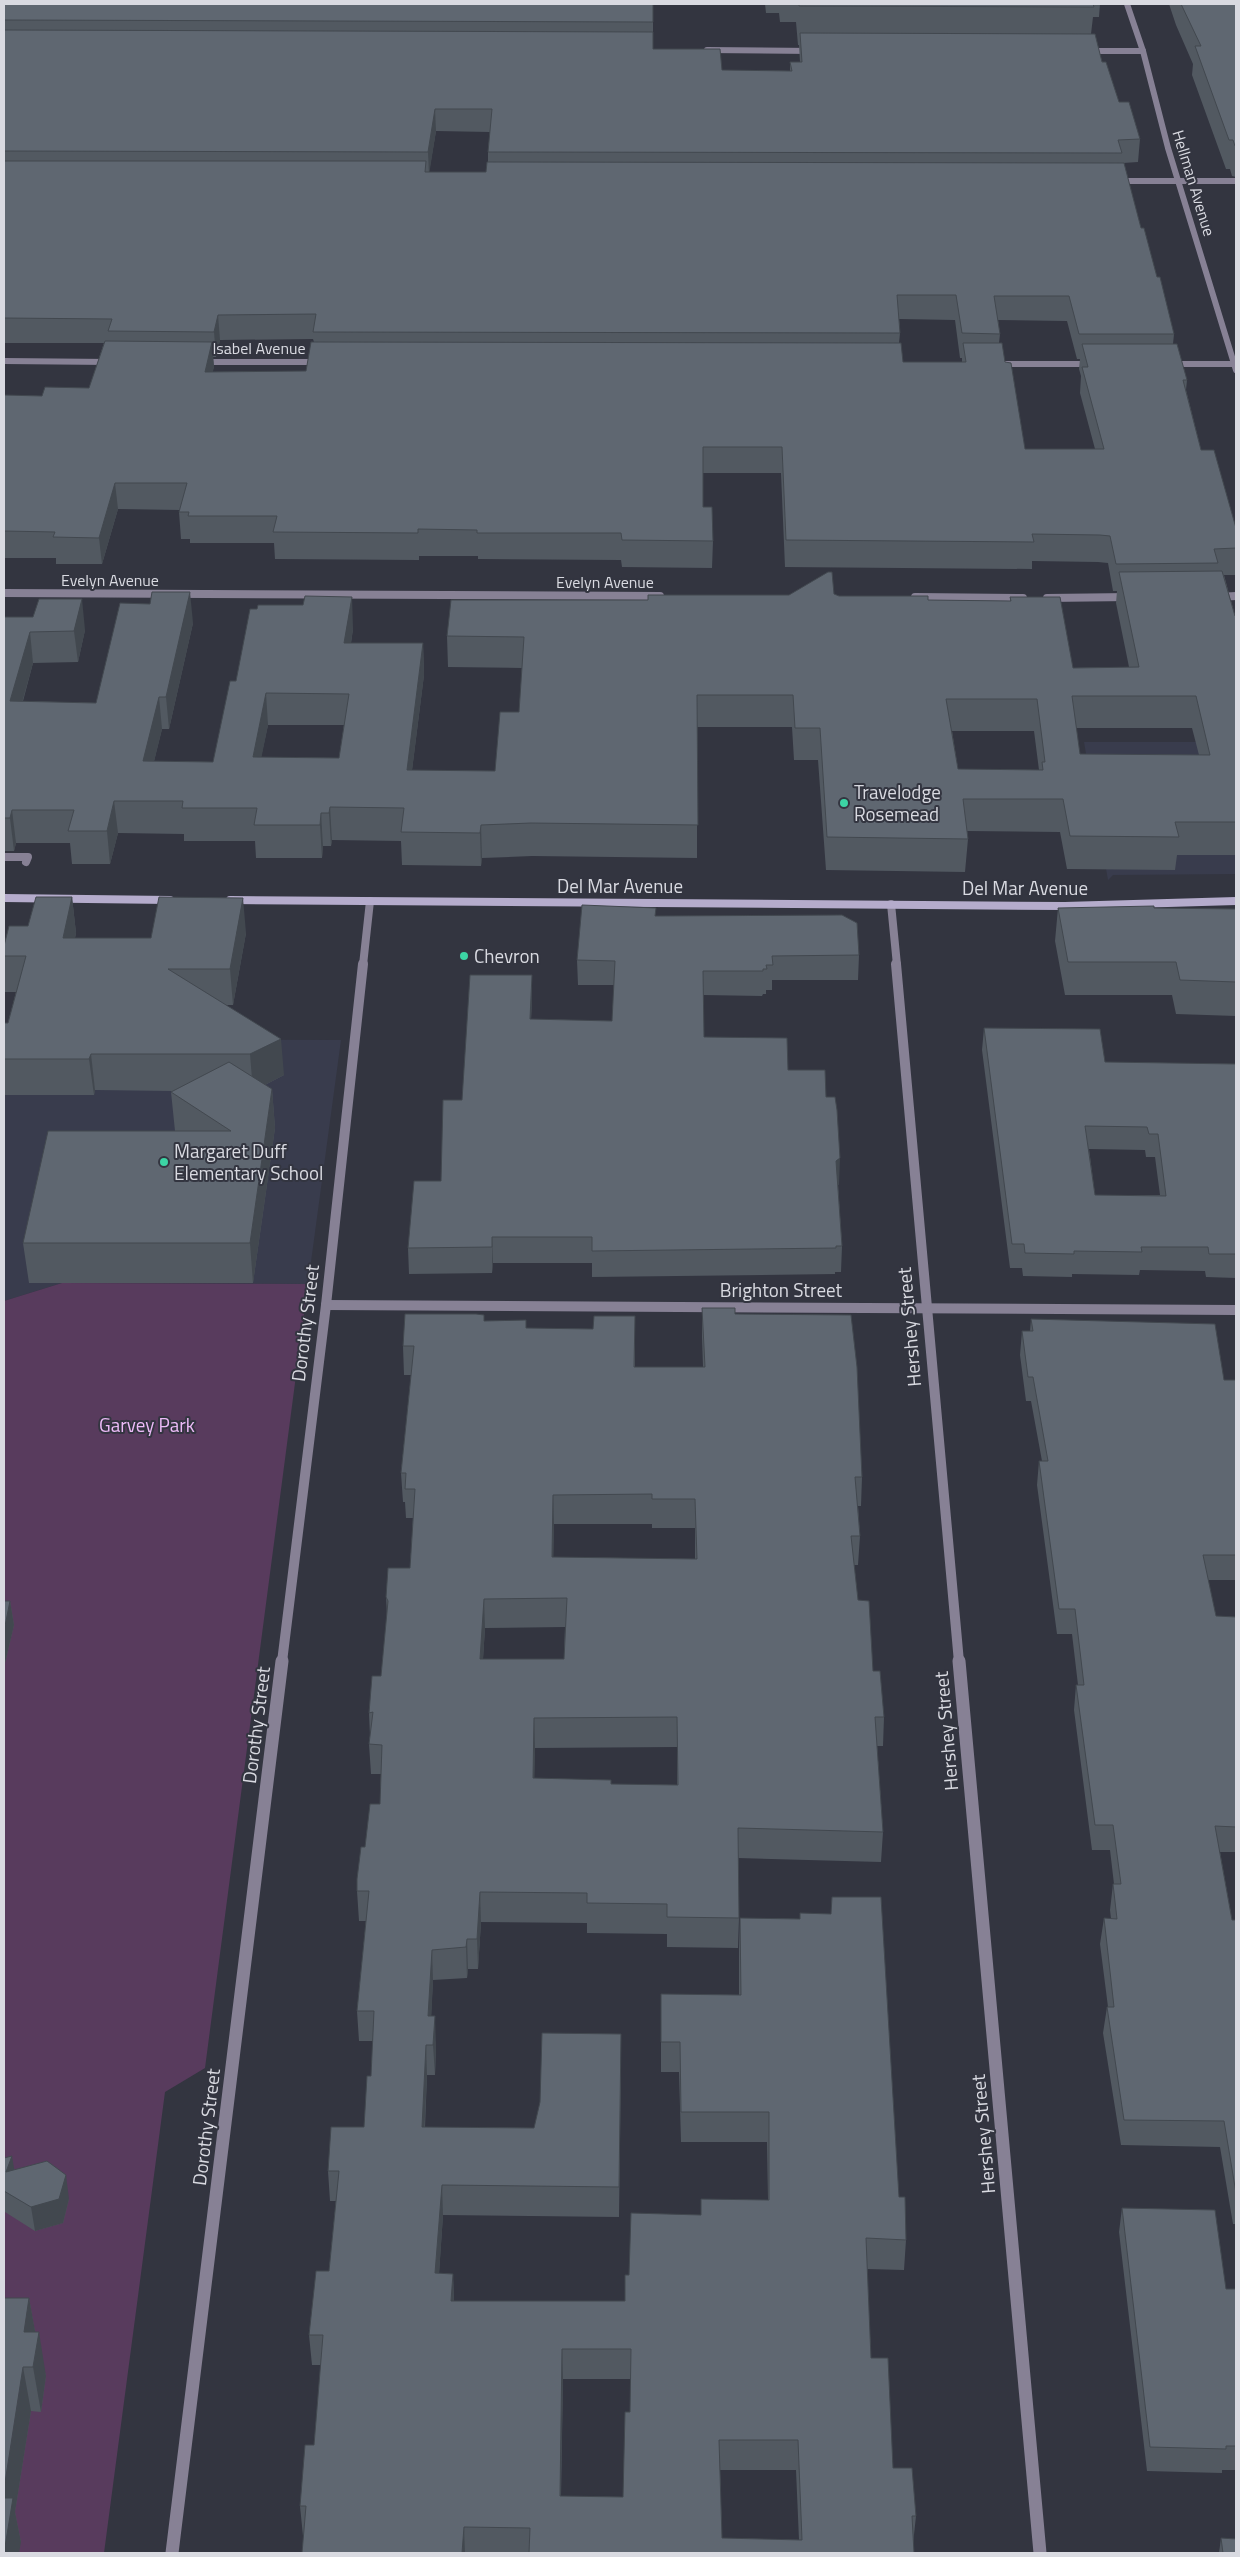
<svg xmlns="http://www.w3.org/2000/svg" width="1240" height="2557" viewBox="0 0 1240 2557" font-family="'Titillium Web',sans-serif">
<rect width="100%" height="100%" fill="#333540"/>
<g fill="#393c4d">
<path d="M1084 742H1236V874L1113 875 1108 880Z"/>
<path d="M4 1039 341 1040 308 1284 62 1283 4 1301Z"/>
</g>
<path fill="#583b5d" d="M62 1283 308 1284 205 2068 165 2092 104 2553H4V1301Z"/>
<g fill="none" stroke-linecap="round" stroke-linejoin="round">
<g stroke="#878195" stroke-width="6">
<path d="M707 50 813 51"/>
<path d="M1087 51H1143"/>
<path d="M1117 181H1236"/>
<path d="M4 361 110 362"/>
<path d="M200 362H320"/>
<path d="M997 364H1093"/>
<path d="M1170 364H1235"/>
</g>
<g stroke="#878195" stroke-width="8">
<path d="M4 593 660 596"/>
<path d="M915 597 1023 598"/>
<path d="M1217 597 1236 596"/>
<path d="M1047 598 1130 597"/>
<path d="M4 857H28L26 862"/>
<path d="M891 904 897 965"/>
<path d="M363 965 370 901"/>
</g>
<g stroke="#878195" stroke-width="10">
<path d="M896 964 959 1662"/>
<path d="M326 1305 1236 1310"/>
<path d="M282 1662 326 1305 363 964"/>
</g>
<g stroke="#878195" stroke-width="13">
<path d="M959 1661 1040 2553"/>
<path d="M172 2553 282 1661"/>
</g>
<path stroke="#878195" stroke-width="6" d="M1127 4 1143 51 1168 148 1236 370"/>
<g stroke="#b5accc" stroke-width="8">
<path d="M4 898 170 900"/>
<path d="M230 900 1065 906 1236 901"/>
</g>
</g>
<g fill="#525961" fill-rule="evenodd">
<path d="M4 4H653V49L722 70 790 71V62H800L799 45H798L796 22H780L779 13H766L765 4H1100L1099 17H1093L1091 34 1119 102 1140 139 1138 162 1123 163 1141 228 1174 334 1173 344 1187 380 1186 390 1201 450 1236 528V575H1224L1235 616H1236V855H1177L1175 870 1067 869 1060 832 967 831 968 839 965 872 826 870 818 760H794L792 727H697V858L532 856 482 858 481 866 402 865 401 841 332 840 331 846H323L322 858H256L255 841H184V834L118 833 110 864H72L70 843H16L14 851H4V617L85 630 78 662 33 663 23 701 96 703 193 623 169 729H162L154 761 213 762 236 681 353 629 351 643H423L424 675 412 770 495 771 519 712 522 668 448 667 447 636 648 600 834 594 839 596 928 600 1010 601V597L1073 668 1129 667 1116 603 1117 591H1113L1108 563 1098 562 1032 561V569L785 567 781 473H703V507L713 541 712 568 622 567 621 560 478 559V556H419V560L275 559 274 543H190V539H181L179 512 180 510 118 509 102 564H56V558H4V395L42 396 89 388 104 343H4ZM436 131 490 132 488 152V162L486 172H429ZM899 319 955 320 960 358H962V362H903L899 343 900 333ZM998 320 1067 321 1077 359H1080L1079 369 1081 376 1080 393 1095 449H1025L1005 362 999 343 1000 334ZM313 339 314 342 306 371 212 372 214 367 213 357H216L220 340ZM268 725H344L339 758 261 757ZM1076 728H1192L1199 755 1080 754ZM952 731H1034L1039 770 958 769Z"/>
<path d="M1169 4H1236V189L1235 186 1236 177 1232 176 1230 169H1226L1192 75 1193 64 1176 25Z"/>
<path d="M72 897 76 933 75 938H151L246 933 233 1005H226L284 1075 265 1085 272 1089 275 1128 253 1283H29L23 1243 176 1131H175L171 1092 173 1091 95 1090 94 1095H4V1023H8L16 992H5L4 979V946L28 926Z"/>
<path d="M1058 908 1236 909V1016L1176 1014 1172 995H1065L1055 941Z"/>
<path d="M656 916 859 955 858 980H772V990H766V994H763L762 996 703 995 704 1037 788 1070 826 1097 839 1184 838 1185 842 1246 841 1272H835V1274L592 1277V1263H493L492 1273 409 1274 408 1248 441 1181 462 1100 532 975V1000L531 1019 612 1021 614 985H578L577 960Z"/>
<path d="M984 1028 1105 1062 1236 1064V1278L1206 1277 1205 1271 1140 1270 1139 1275 1072 1274V1277L1023 1276 1022 1268H1010L982 1050ZM1089 1149 1145 1150 1146 1157H1155L1160 1195H1095Z"/>
<path d="M702 1308 735 1314 862 1477 861 1506H858L860 1536 858 1565H854L858 1600 873 1671 884 1717 883 1746H877L883 1832 881 1862 738 1858 739 1918 738 1948 667 1947V1934L587 1933V1923L481 1922 478 1969H468L467 1978 433 1980 431 2016 436 2046 435 2075H427L425 2127 534 2128 621 2064 619 2217 443 2215 439 2273 453 2274 454 2301H625L629 2275 700 2215 768 2200 767 2142H681L679 2072H661V1994L739 1995V1948L740 1918 800 1919 831 1914 832 1897 899 2197 906 2240 904 2270 867 2269 871 2358 893 2468 916 2516 913 2544 914 2553H302L304 2536H303L300 2506 314 2445 321 2365H312L309 2335 329 2271 336 2201H330L328 2171 364 2127 371 2076 373 2041H359L357 2011 366 1921H359L357 1891 365 1847 380 1804 381 1774H371L369 1744 370 1736 369 1713 381 1676 387 1616 386 1597 410 1568 413 1518H406L405 1502H403L401 1473 411 1375H404L403 1346 484 1321 527 1328 593 1329 635 1316V1367H703L702 1337ZM554 1524H652V1528H695V1559L553 1557ZM565 1627 564 1659H483L485 1628ZM677 1747V1785L611 1784 534 1778 535 1748ZM563 2379H630V2412L623 2497 561 2496ZM720 2470H796L799 2540 722 2538Z"/>
<path d="M1031 1319 1224 1380H1236V1580H1208L1216 1616 1236 1617V1852H1220L1232 1920H1236V2224H1233L1220 2147 1121 2145 1103 2033 1107 2007H1108L1100 1944 1104 1918 1111 1919 1110 1910 1113 1884H1114L1110 1850H1092L1074 1710 1076 1685H1078L1072 1634H1057L1037 1485 1039 1461H1042L1031 1401H1026L1020 1355 1022 1331H1030Z"/>
<path d="M4 1601H10L14 1625 5 1663H4Z"/>
<path d="M4 2158 15 2170 69 2199 63 2223 35 2231 5 2212 4 2214Z"/>
<path d="M1122 2208 1226 2289H1236V2470H1222V2473L1147 2471 1119 2232Z"/>
<path d="M29 2298 35 2332 46 2376 41 2412 31 2411 15 2512 21 2542 4 2553Z"/>
<path d="M1221 2538 1236 2553H1219Z"/>
</g>
<g fill="#42484f">
<path d="M435 109 436 131 429 175 428 152Z"/>
<path d="M218 315 220 340 216 357 214 332Z"/>
<path d="M212 342 214 367 207 398 205 372Z"/>
<path d="M115 483 118 509 102 564 99 538Z"/>
<path d="M190 592 193 623 169 729 166 697Z"/>
<path d="M352 597 353 629 346 675 344 643Z"/>
<path d="M82 599 85 630 78 662 74 631Z"/>
<path d="M30 632 33 663 14 732 10 701Z"/>
<path d="M423 643 424 675 408 802 407 770Z"/>
<path d="M266 693 268 725 255 789 253 757Z"/>
<path d="M159 697 162 729 146 794 143 761Z"/>
<path d="M114 801 118 833 110 864 107 831Z"/>
<path d="M330 807 332 840 331 846 329 813Z"/>
<path d="M12 810 16 843 14 851 10 818Z"/>
<path d="M321 813 323 846 322 858 320 825Z"/>
<path d="M481 825 482 858 481 866 480 833Z"/>
<path d="M72 897 76 933 67 974 63 938Z"/>
<path d="M243 898 246 933 233 1005 230 969Z"/>
<path d="M532 975V1000L530 1044V1019Z"/>
<path d="M281 1039 284 1075 253 1091 250 1054Z"/>
<path d="M91 1054 95 1090 94 1095 89 1059Z"/>
<path d="M272 1089 275 1128 253 1283 250 1243Z"/>
<path d="M840 1158 839 1184 834 1186 836 1161Z"/>
<path d="M492 1237 493 1263 492 1273Z"/>
<path d="M553 1495 554 1524 553 1586 552 1557Z"/>
<path d="M484 1599 485 1628 481 1689 480 1659Z"/>
<path d="M10 1601 14 1625 5 1663 4 1652V1631Z"/>
<path d="M534 1718 535 1748 534 1808 533 1778Z"/>
<path d="M480 1892 481 1922 478 1969 477 1939Z"/>
<path d="M467 1939 468 1969 467 1978 466 1947Z"/>
<path d="M432 1950 433 1980 430 2046 428 2016Z"/>
<path d="M435 2016 436 2046 435 2075 433 2045Z"/>
<path d="M426 2045 427 2075 423 2157 422 2127Z"/>
<path d="M12 2156 16 2180 11 2196 6 2172Z"/>
<path d="M66 2175 69 2199 63 2223 35 2231 31 2207Z"/>
<path d="M442 2185 443 2215 437 2304 435 2273Z"/>
<path d="M453 2274 454 2304 451 2301Z"/>
<path d="M29 2298 37 2342 24 2332Z"/>
<path d="M39 2332 46 2376 41 2412 33 2367Z"/>
<path d="M562 2349 563 2379 560 2526V2496Z"/>
<path d="M23 2367 31 2411 15 2512 21 2542 19 2553H4V2489Z"/>
<path d="M464 2527 465 2553H462Z"/>
</g>
<g fill="#5f6771" stroke="#42484f" fill-rule="evenodd">
<path d="M4 4H653V22L4 20Z"/>
<path d="M799 4H1093L1094 7 799 6Z"/>
<path d="M1181 4H1236V147L1235 146 1233 140H1229L1195 46H1201Z"/>
<path d="M4 30 653 32V49H720L722 70 792 71 790 62H802L800 33 1095 34 1102 62H1106L1119 102H1129L1140 139 1118 140 1122 153 488 152 492 109H435L428 152 4 151Z"/>
<path d="M4 161H426L425 172H486L487 162 1124 163 1141 228H1144L1157 277H1160L1174 334H1079L1069 296H994L1000 334 962 333 956 295H897L900 333 313 332 316 314 218 315 214 332 108 331 112 319 4 318Z"/>
<path d="M105 341 212 342 205 372 306 371 311 342 901 343 903 362H966L963 343H1002L1005 362 1011 363 1025 449H1104L1082 367H1088L1082 344H1177L1187 380H1183L1201 450H1214L1236 528V548L1214 549 1218 563 1116 564 1110 536 1100 535 1032 534 1034 542 786 540 782 447H703V507H712L713 541 622 540 621 533H477V530L418 529V533L273 532 277 516H188L189 512H179L187 483H115L99 538 53 537 55 532 4 531V395L42 396 45 387 89 388Z"/>
<path d="M1222 571 1235 616H1236V822H1175L1179 837 1070 836 1063 799H963L968 839 827 837 820 728H795L793 695H697L698 825 531 823 481 825 480 833 401 832 404 808 330 807 329 813H321L320 825H254L257 808H182L183 801H114L107 831H68L74 810H12L10 818H4V617H33L39 599H82L74 631 30 632 10 701 96 703 120 603 150 604 152 592H190L166 697H159L143 761 213 762 230 681H236L250 609H257L258 605H303L305 596 352 597 344 643H423L407 770 495 771 500 712H519L524 637 447 636 451 600H648V595H789L828 572H832L834 594 839 596H928V600L1011 601 1010 597H1060L1073 668 1139 667 1119 572ZM266 693 349 694 339 758 253 757ZM1072 696H1196L1210 755 1080 754ZM946 699H1037L1045 762H1042L1043 770 958 769Z"/>
<path d="M36 897H72L63 938H151L159 897 243 898 230 969H168L281 1039 250 1054H91L89 1059H4V1023H8L26 956H4V946L9 926H28Z"/>
<path d="M582 905 656 908 655 916 842 915 857 923 859 955 772 956 773 965H766L767 969H763V971H703L704 1037 787 1038 788 1070H825L826 1097H835L837 1110 840 1158 836 1161 842 1246H836V1248L592 1251V1237H492V1247L408 1248 414 1181H441L443 1100H462L470 975H532L530 1019 612 1021 615 961 577 960Z"/>
<path d="M1154 906V908L1236 909V982L1180 980 1176 962H1068L1058 908Z"/>
<path d="M984 1028 1100 1029 1105 1062 1236 1064V1254H1209L1208 1247H1141L1142 1252 1074 1251V1254L1025 1253 1024 1244H1012ZM1085 1126 1147 1127 1149 1134H1158L1166 1196 1095 1195Z"/>
<path d="M229 1062 272 1089 250 1243H23L48 1131H231L171 1092Z"/>
<path d="M702 1308H735V1314L851 1315 857 1367 862 1477H855L860 1536H851L858 1600 869 1601 873 1671H880L884 1717H875L883 1832 738 1828 739 1918 667 1917V1904L587 1903V1893L480 1892 477 1939H467L466 1947 432 1950 428 2016H435L433 2045H426L422 2127 534 2128 540 2102 542 2033 621 2034 619 2187 442 2185 435 2273 453 2274 451 2301H625V2275H629L631 2213 701 2215V2199L769 2200V2112H681L680 2042H661V1994L741 1995 740 1918 800 1919V1913L831 1914 832 1897H881L899 2197H905L906 2240 866 2238 871 2358H888L893 2468H912L916 2516H912L914 2553H529L530 2528 464 2527 462 2553H302L306 2506H300L305 2445H314L323 2335H309L316 2271H329L339 2171H328L331 2127H364L367 2076H371L374 2011H357L369 1891H357V1879L361 1847H365L370 1804H380L382 1745 369 1744 373 1712 369 1713 372 1676H381L388 1601 386 1597 388 1568H410L415 1489H405L406 1473H401L414 1346H403L405 1314H476L484 1315V1321L526 1320V1328L593 1329 594 1316H635L634 1367H705ZM652 1494V1499H695L697 1559 552 1557 553 1495ZM567 1598 564 1659H480L484 1599ZM677 1717 678 1785 611 1784V1780L533 1778 534 1718ZM562 2349H631L630 2412H625L623 2497 560 2496ZM719 2440H798L802 2540 722 2538Z"/>
<path d="M1031 1319 1215 1324 1224 1380H1236V1555H1203L1216 1616 1236 1617V1827L1215 1826 1232 1920H1236V2193L1224 2121 1124 2120 1107 2007H1114L1104 1918 1117 1919 1113 1884H1121L1113 1825H1095L1076 1685H1084L1075 1609H1059L1039 1461H1048L1033 1377H1028L1022 1331H1033Z"/>
<path d="M4 1601H10L4 1631Z"/>
<path d="M12 2156 6 2172 47 2161 66 2175 59 2199 31 2207 4 2191V2158Z"/>
<path d="M1122 2208 1215 2210 1226 2289H1236V2446H1226V2449L1150 2447Z"/>
<path d="M4 2298H29L24 2332H39L33 2367H23L4 2489Z"/>
<path d="M4 2498H13L4 2553Z"/>
<path d="M1221 2538 1236 2539V2553H1223Z"/>
</g>
<g fill="#3cd4a4" stroke="#333540" stroke-width="2">
<circle cx="844" cy="803" r="5"/>
<circle cx="464" cy="956" r="5"/>
<circle cx="164" cy="1162" r="5"/>
</g>
<g text-anchor="middle" stroke-width="4" stroke-linejoin="round" paint-order="stroke">
<g font-size="16" fill="#d9dae1" stroke="#333540">
<text transform="translate(1194 183) rotate(73)" y="6">Hellman Avenue</text>
<text x="259" y="354">Isabel Avenue</text>
<text x="110" y="586">Evelyn Avenue</text>
<text x="605" y="588">Evelyn Avenue</text>
</g>
<g font-size="19" fill="#d9dae1" stroke="#333540" text-anchor="start">
<text x="854" y="799">Travelodge<tspan x="854" dy="22">Rosemead</tspan></text>
<text x="474" y="963">Chevron</text>
<text x="174" y="1158">Margaret Duff<tspan x="174" dy="22">Elementary School</tspan></text>
</g>
<g font-size="19" fill="#d9dae1" stroke="#333540">
<text x="620" y="893">Del Mar Avenue</text>
<text x="1025" y="895">Del Mar Avenue</text>
<text x="781" y="1297">Brighton Street</text>
<text transform="translate(305 1323) rotate(-83)" y="7">Dorothy Street</text>
<text transform="translate(909 1327) rotate(-95)" y="7">Hershey Street</text>
<text transform="translate(256 1725) rotate(-83)" y="7">Dorothy Street</text>
<text transform="translate(946 1731) rotate(-95)" y="7">Hershey Street</text>
<text transform="translate(206 2127) rotate(-83)" y="7">Dorothy Street</text>
<text transform="translate(983 2134) rotate(-95)" y="7">Hershey Street</text>
</g>
<g font-size="19" fill="#edbbf8" stroke="#333540">
<text x="147" y="1432">Garvey Park</text>
</g>
</g>
<rect width="1240" height="2557" fill="none" stroke="#d9dae1" stroke-width="10"/>
</svg>
